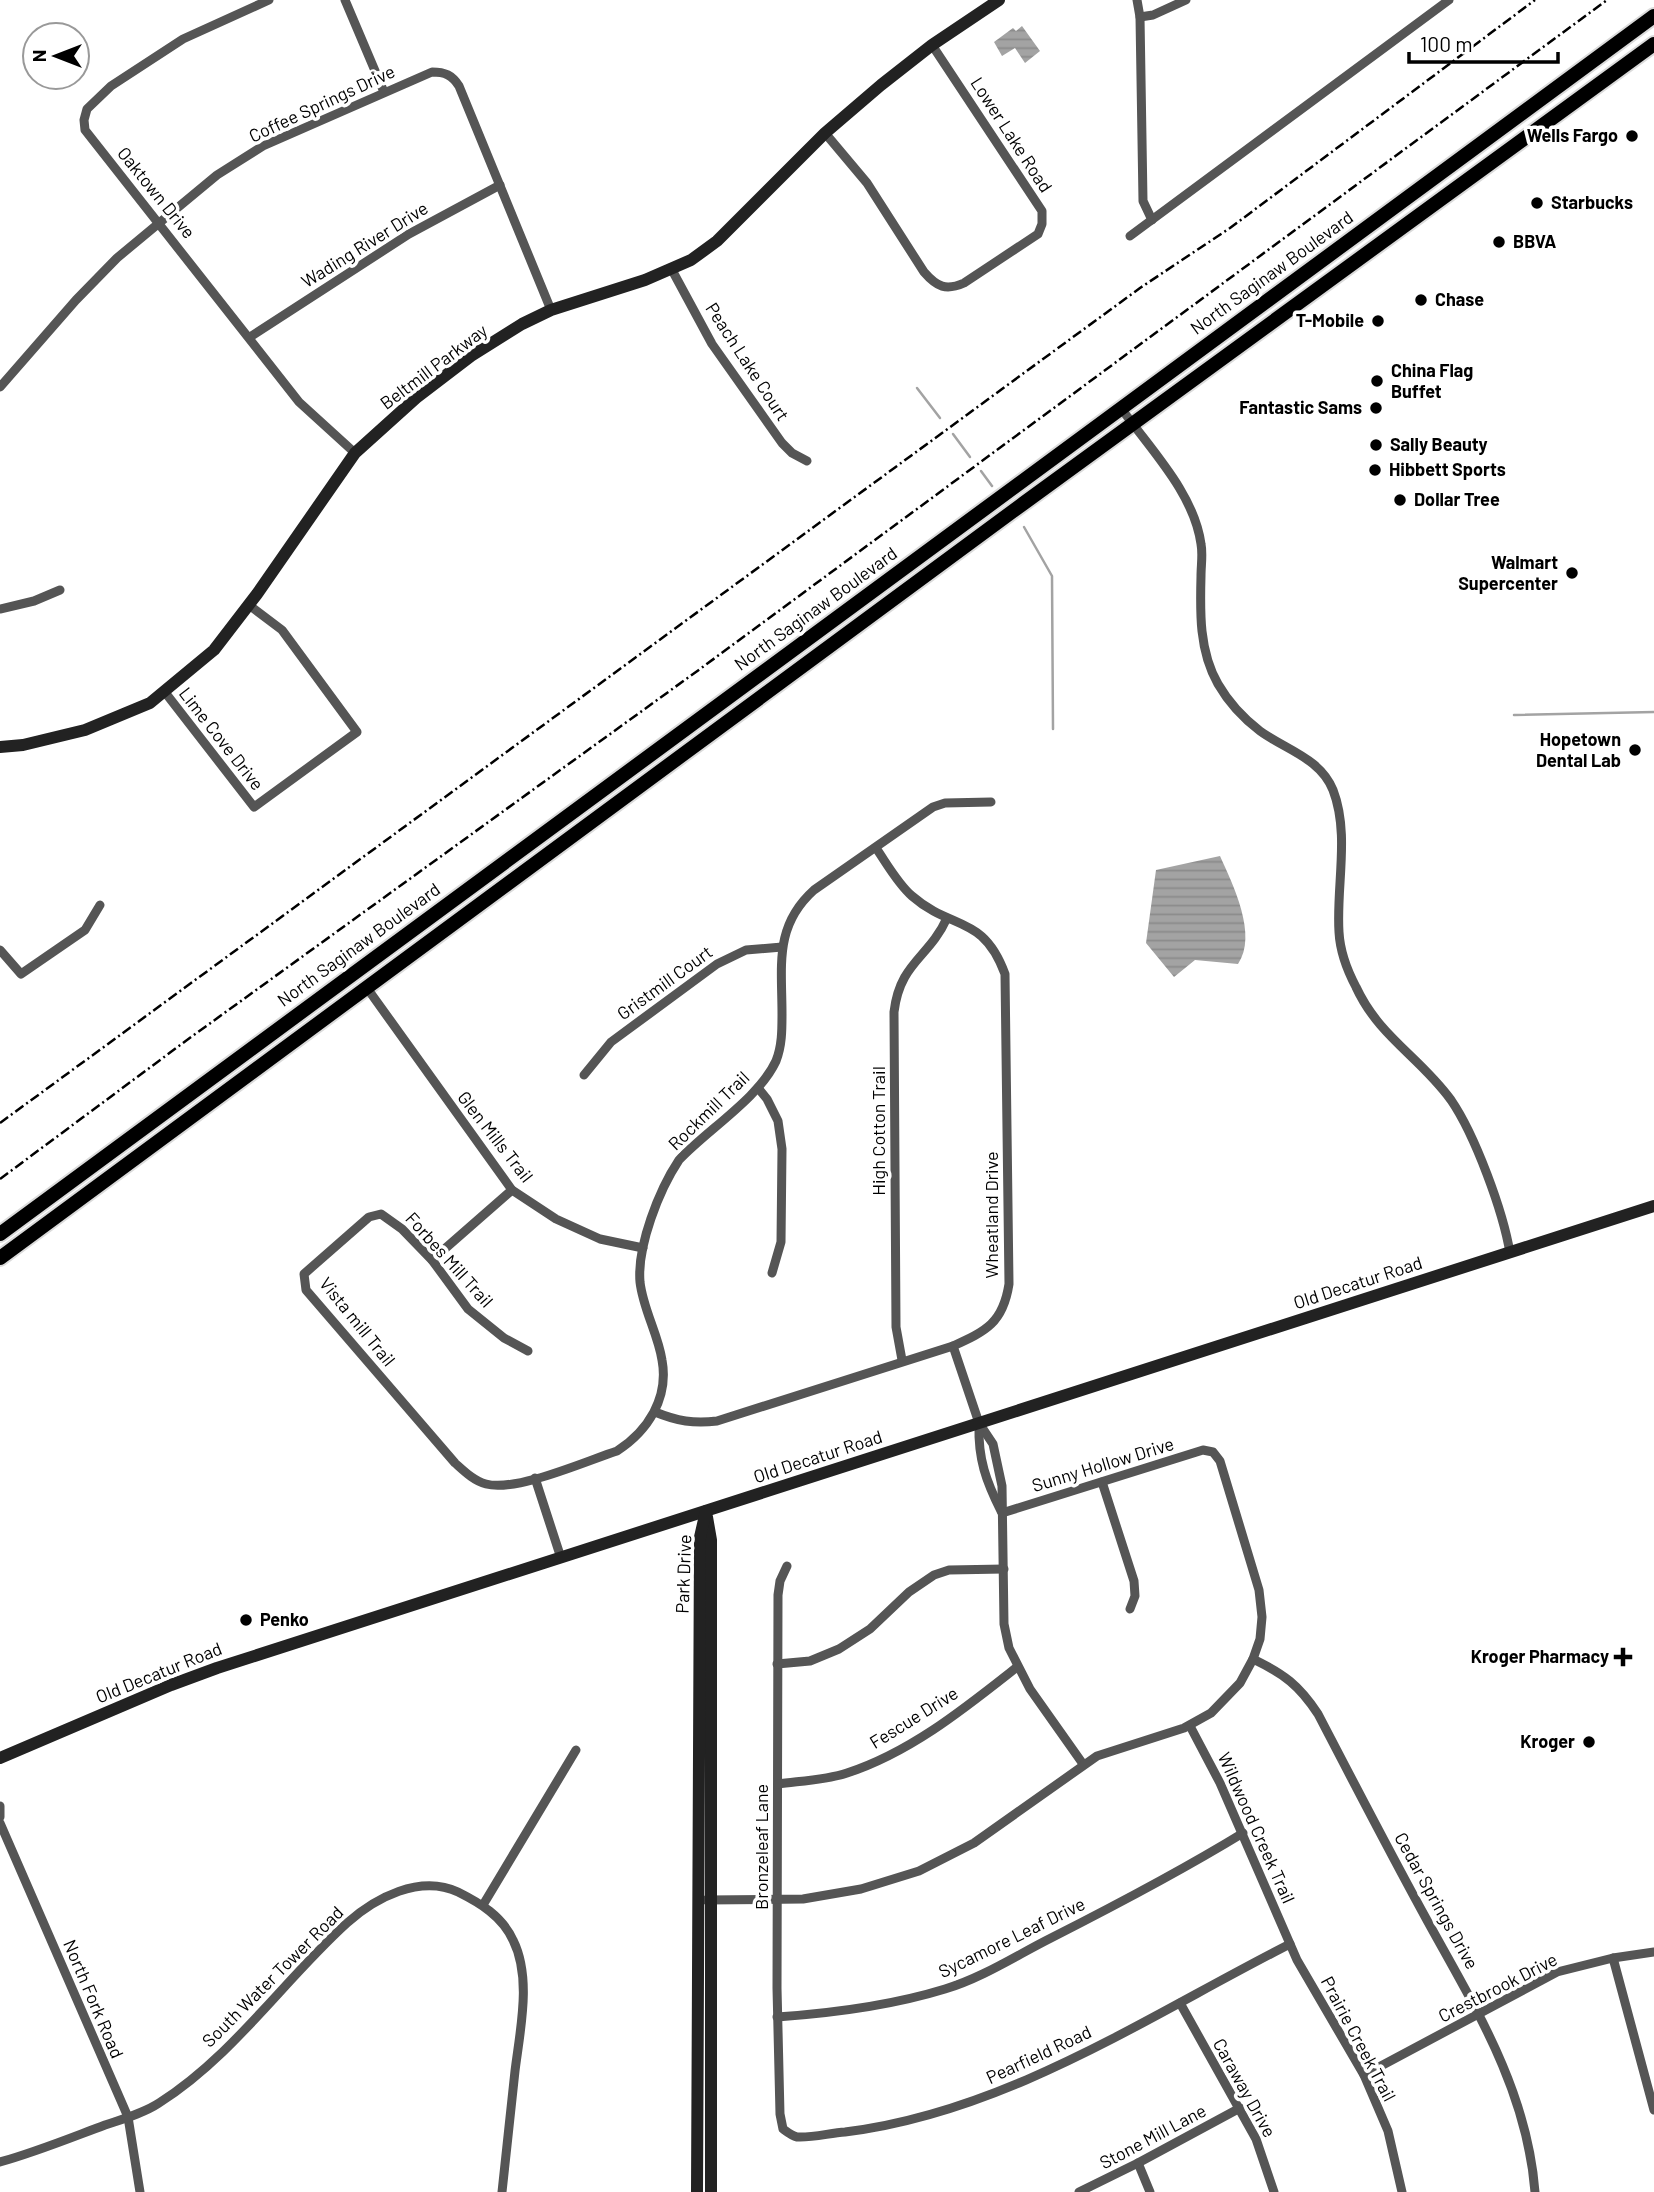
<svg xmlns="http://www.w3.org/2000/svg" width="1654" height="2192" viewBox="0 0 1654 2192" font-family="Barlow,sans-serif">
<defs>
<pattern id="water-rules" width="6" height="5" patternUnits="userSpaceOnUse" patternTransform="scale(1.75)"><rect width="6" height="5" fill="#a3a3a3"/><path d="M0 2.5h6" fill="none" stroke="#8b8b8b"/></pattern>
</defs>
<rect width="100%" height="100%" fill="#fff"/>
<g fill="url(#water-rules)">
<path d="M1022 26 1040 51 1025 63 1015 48 1002 56 994 42 1013 28 1016 31Z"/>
<path d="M1220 856C1233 885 1258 935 1238 964L1195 960 1174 977 1146 943 1156 870Z"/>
</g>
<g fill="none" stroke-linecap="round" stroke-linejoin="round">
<g stroke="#a3a3a3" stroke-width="2.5">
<path d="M917 388 940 418"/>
<path d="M953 434 970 457"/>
<path d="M981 471 992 486"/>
<path d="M1024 527 1052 576 1053 729"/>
<path d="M1514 715 1654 712"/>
</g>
<defs>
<g id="primary">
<path d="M0 1234 1654 16"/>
<path d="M0 1258 1024 503 1654 44"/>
</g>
</defs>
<use href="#primary" stroke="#dbdbdb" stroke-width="18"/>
<g stroke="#555" stroke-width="9">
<path d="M269 0 183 39 111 86 87 109 84 120 85 130 299 402 355 453"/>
<path d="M345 0 384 92"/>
<path d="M1137 0 1140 17 1143 201 1152 220"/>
<path d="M1140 17 1153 15 1186 0"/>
<path d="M825 133 867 183 924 272C937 287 946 291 964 283L1038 234 1042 224V211L932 45"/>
<path d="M1130 236 1449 0"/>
<path d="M672 270 712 344 782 443 792 453 807 461"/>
<path d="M250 337 409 234 500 185"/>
<path d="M0 387 76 300 117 258 217 175 263 146 432 72C445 72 452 75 459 86L551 310"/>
<path d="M1121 408C1150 449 1194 493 1201 544 1203 554 1201 565 1201 576 1200 612 1199 651 1218 684 1229 703 1243 718 1260 731 1286 750 1320 758 1333 790 1350 834 1336 886 1339 932 1340 951 1347 970 1356 987 1379 1037 1420 1057 1451 1100 1475 1135 1503 1211 1510 1253"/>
<path d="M0 609 34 601 60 590"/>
<path d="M164 691 254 807 357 732 282 630 249 605"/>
<path d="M0 950 21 974 85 930 100 905"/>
<path d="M367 988 512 1190 556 1219 600 1239 643 1248"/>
<path d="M584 1075 611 1042 717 964 746 950 782 947"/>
<path d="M758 1088 767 1099 778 1121 782 1149 781 1242 772 1273"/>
<path d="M432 1260 512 1190"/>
<path d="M953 1346 979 1423 993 1444 1002 1486 1004 1624 1009 1648 1030 1689 1083 1764"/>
<path d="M528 1351 504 1338 468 1309 432 1260 402 1229 381 1214 369 1217 304 1274 306 1290 455 1463C464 1471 474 1481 486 1484 517 1492 586 1461 617 1451 648 1431 669 1398 662 1360 658 1334 643 1309 640 1282 637 1246 659 1190 679 1160 707 1130 759 1098 776 1061 782 1046 782 1030 782 1014 782 965 774 926 814 890L933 807 945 803 991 802"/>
<path d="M902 1360 896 1327 894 1012C900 962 929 958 947 918"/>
<path d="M655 1412C677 1421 694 1424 717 1421L953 1346C986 1331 1003 1323 1009 1284L1005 974C983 914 952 931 912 896 898 884 887 864 876 848"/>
<path d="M979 1425C978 1459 986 1481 1001 1511"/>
<path d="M535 1478 561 1558"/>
<path d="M1102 1482 1134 1581 1135 1596 1130 1609"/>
<path d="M787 1566 780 1581 778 1595 777 1988 780 2114 783 2129C787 2132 792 2136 797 2137 812 2138 830 2133 845 2132 1007 2112 1148 2016 1290 1944"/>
<path d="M1253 1659C1284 1674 1299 1685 1318 1714 1354 1783 1390 1853 1428 1922 1476 2009 1527 2090 1535 2192"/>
<path d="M777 1664 810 1661 839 1649 870 1629 909 1592 934 1575 949 1570 1004 1569"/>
<path d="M1190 1726 1220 1783 1297 1960 1364 2075 1388 2131 1402 2192"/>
<path d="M778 1784C800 1781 826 1780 847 1773 911 1752 965 1708 1017 1667"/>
<path d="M0 1806V1817"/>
<path d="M0 1823 128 2117 140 2192"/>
<path d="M706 1900 803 1899 861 1889 919 1871 974 1843 1097 1756 1184 1728 1211 1713 1240 1683 1253 1659 1260 1639 1262 1617 1259 1590 1220 1461 1213 1452 1203 1450 1002 1513"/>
<path d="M483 1905 576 1750"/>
<path d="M1613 1958 1654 2110"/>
<path d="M1180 2003 1256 2139 1274 2192"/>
<path d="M777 2017C835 2013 890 2006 945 1989 982 1978 1017 1955 1051 1938 1116 1905 1181 1871 1243 1833"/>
<path d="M1364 2075 1557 1972 1613 1958 1654 1952"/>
<path d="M0 2162C36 2152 70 2138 105 2125 123 2119 144 2113 159 2103 233 2056 283 1981 347 1923 375 1898 420 1874 458 1892 480 1903 502 1916 513 1940 532 1978 520 2030 515 2071 511 2111 506 2152 502 2192"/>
<path d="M1138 2163 1150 2192"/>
<path d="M1079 2192 1138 2163 1240 2108"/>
</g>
<g stroke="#222" stroke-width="12">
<path d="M0 747 23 745 85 730 150 703 214 650 257 594 355 453 416 398 471 356 522 324 551 310 645 280 691 260 717 241 825 133 881 85 932 45 999 0"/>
<path d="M707 1517 711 1540V2192"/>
<path d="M0 1758 171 1685 217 1668 1654 1206"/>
<path d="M697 2192 700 1537 706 1511"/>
</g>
<use href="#primary" stroke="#000" stroke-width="14"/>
<g stroke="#000" stroke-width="2.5" stroke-dasharray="10 3.5 2 3.5" stroke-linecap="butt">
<path d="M0 1123 1140 288 1230 228 1535 0"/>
<path d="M0 1179 187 1040 700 669 1607 0"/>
</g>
</g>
<g fill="#000" stroke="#fff" stroke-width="2.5">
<circle cx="1632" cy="136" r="7"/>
<circle cx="1537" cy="203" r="7"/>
<circle cx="1499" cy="242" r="7"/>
<circle cx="1421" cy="300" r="7"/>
<circle cx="1378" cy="321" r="7"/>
<circle cx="1377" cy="381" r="7"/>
<circle cx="1376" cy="408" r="7"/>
<circle cx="1376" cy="445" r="7"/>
<circle cx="1375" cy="470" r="7"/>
<circle cx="1400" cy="500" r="7"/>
<circle cx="1572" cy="573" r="7"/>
<circle cx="1635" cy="750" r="7"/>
<circle cx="246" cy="1620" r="7"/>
<path d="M1619.5 1646.5h7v7h7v7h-7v7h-7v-7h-7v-7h7z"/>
<circle cx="1589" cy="1742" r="7"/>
</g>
<g text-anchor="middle" stroke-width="7" stroke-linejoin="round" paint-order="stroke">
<g font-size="18" fill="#000" stroke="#fff">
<text transform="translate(322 104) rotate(-25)" y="6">Coffee Springs Drive</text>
<text transform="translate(1011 135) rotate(57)" y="6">Lower Lake Road</text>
<text transform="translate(156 193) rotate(51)" y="6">Oaktown Drive</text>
<text transform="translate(365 245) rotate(-32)" y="6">Wading River Drive</text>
<text transform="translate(1272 273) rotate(-36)" y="6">North Saginaw Boulevard</text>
<text transform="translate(747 362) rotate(57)" y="6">Peach Lake Court</text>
<text transform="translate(434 367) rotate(-37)" y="6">Beltmill Parkway</text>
<text transform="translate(816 609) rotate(-36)" y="6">North Saginaw Boulevard</text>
<text transform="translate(221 739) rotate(52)" y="6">Lime Cove Drive</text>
<text transform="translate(359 945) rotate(-36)" y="6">North Saginaw Boulevard</text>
<text transform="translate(665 983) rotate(-36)" y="6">Gristmill Court</text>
<text transform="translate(709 1111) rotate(-44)" y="6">Rockmill Trail</text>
<text transform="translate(879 1131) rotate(-90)" y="6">High Cotton Trail</text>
<text transform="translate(495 1137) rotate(52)" y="6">Glen Mills Trail</text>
<text transform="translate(992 1215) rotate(-90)" y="6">Wheatland Drive</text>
<text transform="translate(449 1260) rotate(48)" y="6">Forbes Mill Trail</text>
<text transform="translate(1358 1283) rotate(-18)" y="6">Old Decatur Road</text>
<text transform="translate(357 1322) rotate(51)" y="6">Vista mill Trail</text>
<text transform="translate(818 1457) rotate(-18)" y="6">Old Decatur Road</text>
<text transform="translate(1103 1465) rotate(-17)" y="6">Sunny Hollow Drive</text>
<text transform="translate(684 1574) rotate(-88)" y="6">Park Drive</text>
<text transform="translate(159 1673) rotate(-22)" y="6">Old Decatur Road</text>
<text transform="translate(914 1718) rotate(-32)" y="6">Fescue Drive</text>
<text transform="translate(1256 1828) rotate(66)" y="6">Wildwood Creek Trail</text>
<text transform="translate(762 1847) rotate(-90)" y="6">Bronzeleaf Lane</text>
<text transform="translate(1436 1901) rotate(61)" y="6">Cedar Springs Drive</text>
<text transform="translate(1012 1938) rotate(-26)" y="6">Sycamore Leaf Drive</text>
<text transform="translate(273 1977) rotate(-45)" y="6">South Water Tower Road</text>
<text transform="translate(1498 1988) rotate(-27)" y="6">Crestbrook Drive</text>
<text transform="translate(93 1999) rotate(67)" y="6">North Fork Road</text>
<text transform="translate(1358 2039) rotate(62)" y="6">Prairie Creek Trail</text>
<text transform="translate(1039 2055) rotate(-25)" y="6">Pearfield Road</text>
<text transform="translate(1244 2088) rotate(61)" y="6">Caraway Drive</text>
<text transform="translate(1153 2137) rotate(-28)" y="6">Stone Mill Lane</text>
</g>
<g font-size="18" font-weight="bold" fill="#000" stroke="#fff" text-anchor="start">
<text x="1618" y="142" text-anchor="end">Wells Fargo</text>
<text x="1551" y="209">Starbucks</text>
<text x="1513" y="248">BBVA</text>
<text x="1435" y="306">Chase</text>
<text x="1364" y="327" text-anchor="end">T-Mobile</text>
<text x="1391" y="377">China Flag<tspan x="1391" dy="21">Buffet</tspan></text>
<text x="1362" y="414" text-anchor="end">Fantastic Sams</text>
<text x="1390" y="451">Sally Beauty</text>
<text x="1389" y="476">Hibbett Sports</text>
<text x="1414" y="506">Dollar Tree</text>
<text x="1558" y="569" text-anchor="end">Walmart<tspan x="1558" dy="21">Supercenter</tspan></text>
<text x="1621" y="746" text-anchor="end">Hopetown<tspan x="1621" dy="21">Dental Lab</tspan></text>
<text x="260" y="1626">Penko</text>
<text x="1609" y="1663" text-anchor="end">Kroger Pharmacy</text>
<text x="1575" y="1748" text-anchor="end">Kroger</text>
</g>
</g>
<g transform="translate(56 56) rotate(270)"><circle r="33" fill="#ffffff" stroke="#999999" stroke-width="2"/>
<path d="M0-5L12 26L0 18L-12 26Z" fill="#000000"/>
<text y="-10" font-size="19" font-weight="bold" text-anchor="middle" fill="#000000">N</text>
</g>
<path d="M1409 52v10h149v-10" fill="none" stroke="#000000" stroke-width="3.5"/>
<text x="1420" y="52" font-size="21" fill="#000000" stroke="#ffffff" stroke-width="5" paint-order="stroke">100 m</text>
</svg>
